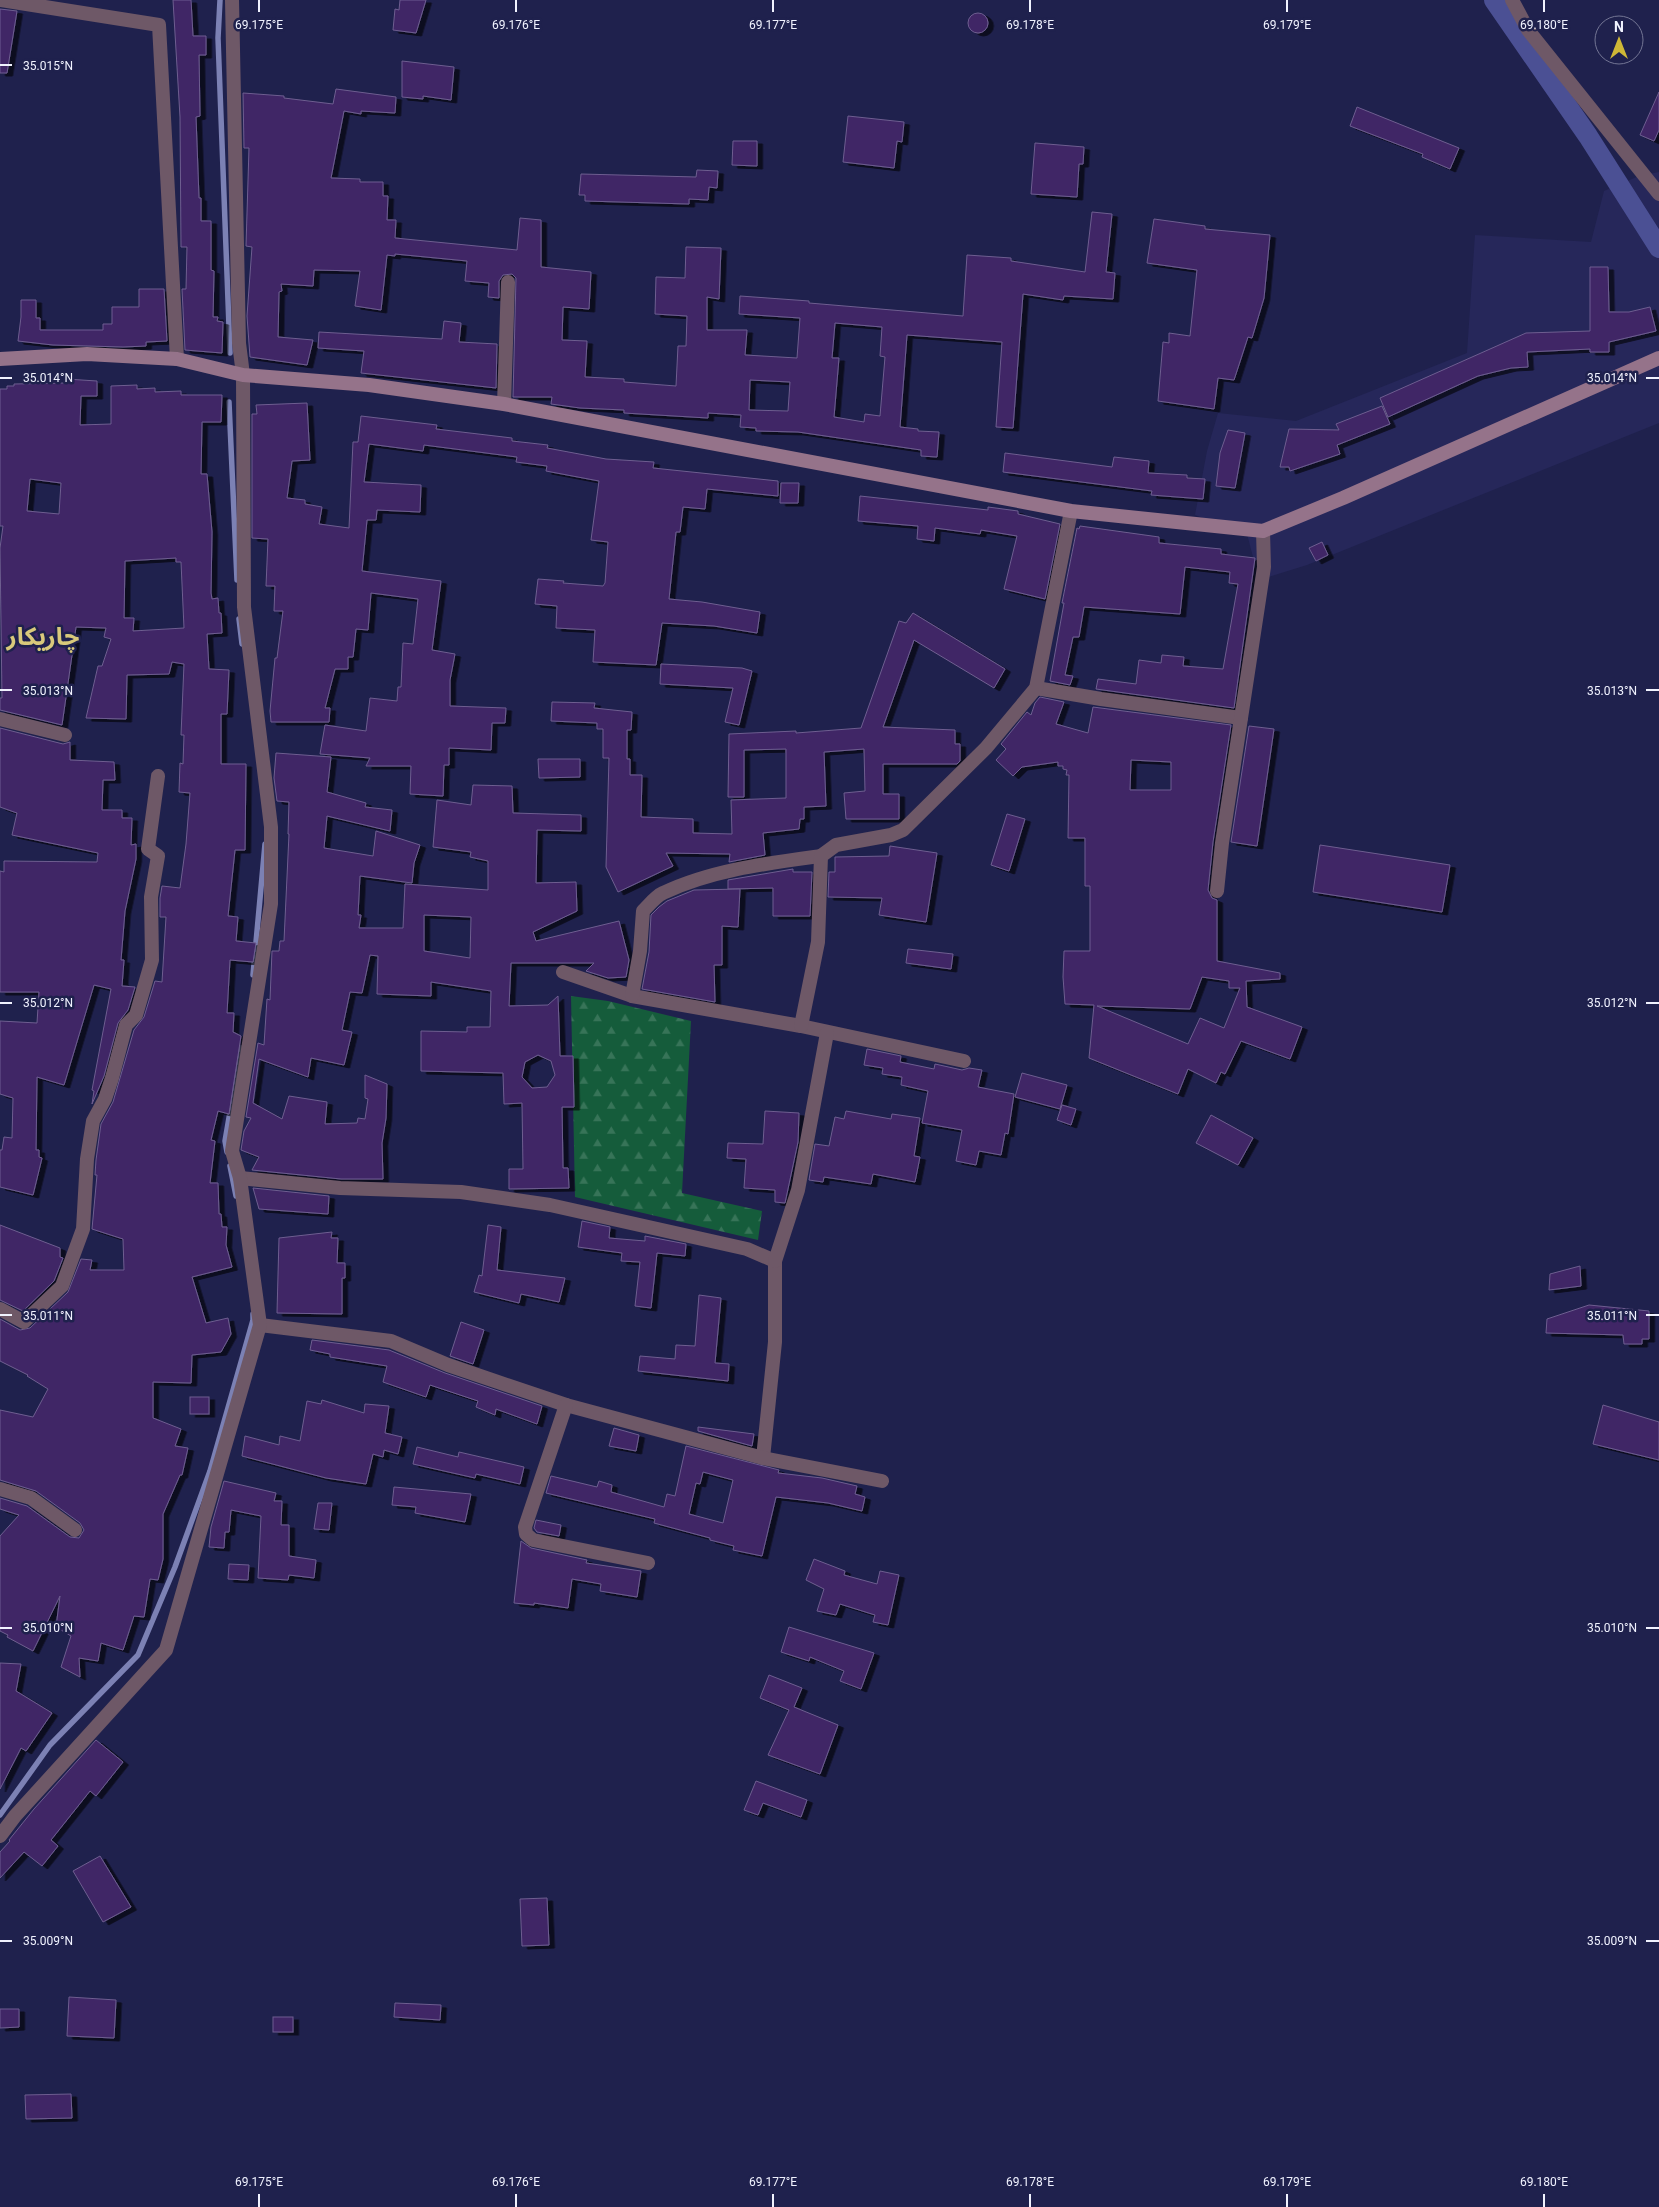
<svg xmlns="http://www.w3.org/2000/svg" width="1659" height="2207" viewBox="0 0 1659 2207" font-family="Roboto,'Noto Sans Arabic',sans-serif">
<defs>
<pattern id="forest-firs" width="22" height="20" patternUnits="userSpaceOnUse" patternTransform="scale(1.25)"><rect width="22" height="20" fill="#155c3b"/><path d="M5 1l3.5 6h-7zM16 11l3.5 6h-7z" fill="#377458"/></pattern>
<filter id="shadow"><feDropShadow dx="5.5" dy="3" stdDeviation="0" flood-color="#0009"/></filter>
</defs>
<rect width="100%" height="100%" fill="#1f214d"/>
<path fill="#26275a" d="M1659 172V423L1307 565 1259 580 1247 534 1195 515 1207 451 1218 413 1296 421 1467 353 1475 235 1591 242 1604 191 1639 176Z"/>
<path fill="url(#forest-firs)" d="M571 996 608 1001 691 1021 682 1193 762 1211 758 1240 575 1197Z"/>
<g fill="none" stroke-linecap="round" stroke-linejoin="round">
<g stroke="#7c81b4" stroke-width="5.5">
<path d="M220 0 218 38 230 353"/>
<path d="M229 402 237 580"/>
<path d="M239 619 242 644"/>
<path d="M253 975 265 844"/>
<path d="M227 1152 225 1141 241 1048"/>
<path d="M230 1166 236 1196"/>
<path d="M0 1815 50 1745 138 1655 175 1567 210 1471 253 1320V1314"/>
</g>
<path stroke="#4b5094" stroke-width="20" d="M1494 0 1588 136 1659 248"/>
</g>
<g fill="#3f2566" stroke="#6e5e90" fill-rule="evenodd" filter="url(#shadow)">
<path d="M173 0H191L193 36H206V55H199L200 116 196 117 199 198H201V221H211V270L214 271 213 317H218L217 321 223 322 222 353 185 350 182 289H186L187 247H181L180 117Z"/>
<path d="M400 0H426L416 33 393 30 395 9 399 10Z"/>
<path d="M0 9 17 11 7 73H0Z"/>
<circle cx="978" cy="23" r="10"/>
<path d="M402 61 454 67 451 100 423 96V99L402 97Z"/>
<path d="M336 89 396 97 395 113 361 111V114L344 111 331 178 360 179V182H383V196H388L387 220H396L395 238 517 250 520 218 541 220V267L591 272 589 309 563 307 562 340 587 341 585 377 624 379V382L676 386 678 346H686L687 316 655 314 656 277 685 278 686 247 721 248 719 299 707 297V330H747L745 355 797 358 800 318 739 314 740 296 809 301V303L963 316 967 255 1011 258V261L1085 272 1092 212 1112 214 1106 272 1115 273 1113 299 1064 296 1063 300 1023 294 1013 428 996 427 1002 342 907 335 900 427 918 429V431L939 432 937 457 921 456V450L798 432 756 431V428L740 427 741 415 708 413V418L624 413V410L580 408 551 404 552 397H513L516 278 512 274 503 275 499 281V298L488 297 489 283 465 281 467 261 395 254V256L387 255 381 310 355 306 360 271 314 270 313 286 281 284 282 291 279 292 278 337 313 340 307 365 250 357 247 316 252 247 246 246 249 148H244L243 93 284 96V98L333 104ZM835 323 882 327 880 356 885 357 880 416 865 414 864 422 834 417 839 358H832ZM750 380 790 382 788 411 749 410Z"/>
<path d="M1659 92V130L1654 141 1640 135Z"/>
<path d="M1357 107 1459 148 1450 169 1422 157 1423 154 1350 126Z"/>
<path d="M848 116 904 122 902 142 897 141 894 168 843 162Z"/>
<path d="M733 141H757V166L732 165Z"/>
<path d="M1035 143 1084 147 1083 164H1079L1077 197 1031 194Z"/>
<path d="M697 170 718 171 717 188 709 187 708 200 689 199V204L585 201V195H579L581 174 696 177Z"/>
<path d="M1154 219 1205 226V229L1270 235 1264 298 1252 338 1248 337 1234 380 1218 378 1214 409 1158 401 1163 342 1169 343V333L1190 336 1197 270 1147 263Z"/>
<path d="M1590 267H1608L1609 312H1629L1650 307 1656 331 1609 342V352H1590V349L1527 352 1528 367 1511 368 1478 376 1388 417 1380 398 1526 333 1590 331Z"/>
<path d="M139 289H164L167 341 146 342V346L123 347 53 345 18 341 21 317V300H36V318H40V330H103V324H112V307H139Z"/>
<path d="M444 321 461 323 459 342 497 344 496 388 361 373 364 351 318 348 319 332 442 339Z"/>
<path d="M66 379 97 381V396H81L80 425 111 424V386L137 385V389L155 388V392L181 391V395H222L221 422H202L201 474H207L212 532 211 593 212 599 218 598 219 613H221L222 633 207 634 209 669 229 670 227 714H221V764H246L245 850H235L228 916 238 917 236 941 256 943 253 962 230 960 227 1013H234L233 1032 241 1036 229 1114 218 1111 211 1140 215 1141 210 1183H218L219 1214H221L222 1227H227L226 1245 232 1267 192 1277 206 1323 228 1318 231 1334 221 1352 192 1355 191 1383 153 1382V1418L181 1429 175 1446 188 1448 182 1475H180L163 1514V1559L158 1580 150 1579 144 1617 134 1616 123 1650 101 1643 98 1661 79 1658 80 1677 61 1667 71 1636 56 1627 60 1596 33 1651 7 1637 8 1635 0 1631V1536L19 1515 0 1509V1498L27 1506 70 1537 79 1538 84 1530 80 1523 36 1491 0 1480V1410L33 1417 48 1389 27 1376 28 1375 0 1361V1319L20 1330 30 1328 68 1292 81 1259 92 1260 90 1270H124L123 1239 92 1229 97 1175H95L96 1160 101 1124 113 1102 134 1030 144 1017 155 981 162 982 166 917H160V898L162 886 180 888 186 844 190 793 179 792 180 763 183 764 184 735H181L184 664 172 662 169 674 127 675 126 719 86 718 98 666H102L111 639 104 637 106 628 76 627 62 725 0 710V698H2L0 548 3 526H0V389H7V386H14V384L66 383ZM30 479 61 483 59 514 27 511ZM176 558V562H181L184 628 133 631 134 618H124L125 561Z"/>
<path d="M307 403 310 460 292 461 287 498 305 500V504L322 507 319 524 349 528 353 442H358L361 416 437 425 436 429 512 438V441L548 445 547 448 606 459 654 462 653 468 778 481V496L707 489 705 509 683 507 680 532H676L669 599 702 602 760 612 757 633 714 626 662 623 656 665 593 662 595 630 556 628 557 606 535 604 538 579 564 581 563 583 603 586 605 583 608 542 591 540 599 481 546 471 547 466 516 462 517 457 424 445 423 451 369 444 364 482 421 485 420 512 377 510 376 520H367L362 571 441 581 432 650 455 654 450 680V706L506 708 505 723H492L491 750 449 748V765H444L443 796 410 794 411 766H366L370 758 320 754 325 725 366 731 370 698 397 701 398 687H401L403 643 413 644 418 599 371 593 368 630 356 629 353 657H348V669H335L325 708H330L329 722H271L270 711 275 658H277L283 611H274L275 586H266L268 539 252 538V414H257L256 405Z"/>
<path d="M1382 406 1390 424 1337 445 1340 454 1290 471 1289 467H1280L1289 429 1339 430 1336 424Z"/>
<path d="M1228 430 1245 433 1235 488 1216 486 1220 453Z"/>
<path d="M1005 453 1112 467 1114 457 1149 461 1148 473 1187 475V478L1205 479 1203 499 1151 495 1152 491 1003 472Z"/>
<path d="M781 483H799L798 503H780Z"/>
<path d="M860 496 988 510V507L1018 511V514L1060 524 1045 599 1004 589 1017 536 981 530 980 534 935 528 934 541 917 539 918 526 858 521Z"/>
<path d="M1080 526 1159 537V543L1221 549V554L1255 558 1234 708 1096 689 1098 679 1136 684 1139 660 1161 663 1162 655 1184 657 1183 666 1223 669 1238 584 1229 583 1230 572 1185 567 1180 614 1084 607 1079 637H1073L1065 675 1073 676 1070 685 1050 681 1064 603H1062L1077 528 1079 529Z"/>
<path d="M1322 542 1328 555 1316 561 1309 548Z"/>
<path d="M913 613 1005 669 994 688 914 640 883 727 955 730V744H960V761L957 764H883V794H899V819H846L844 793 865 791 864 749 824 752 826 806 804 807V819H800L799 829 763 833 765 855 729 862 730 854 666 853 673 866 618 892 606 867 609 758H603V729H597V723L551 721 552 702 595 703 594 708 632 712 631 730H627V759H630V775H642L641 817 693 819V833L732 834 731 800 786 798V749L744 750V797H728L729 734 796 731V733L861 728 899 621 906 623Z"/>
<path d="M661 664 742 668 752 671 739 725 725 722 733 688 660 684Z"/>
<path d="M1040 697 1064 702 1056 724 1088 733 1093 707 1231 725 1213 842 1208 890 1212 898 1217 900V961L1280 973V979L1246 981 1247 1007 1302 1027 1290 1059 1241 1041 1225 1074 1221 1072 1216 1083 1188 1069 1178 1094 1089 1058 1094 1005 1065 1004 1063 977 1064 951H1090V886H1085V838H1068L1069 775H1066L1067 770 1063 769V766H1058V762L1022 767 1013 776 996 760 1006 749 1001 744 1027 712 1031 715 1035 703ZM1131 760 1171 762V790H1130ZM1202 977 1229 981V988H1240L1224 1028 1200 1018 1188 1044 1097 1006 1190 1009Z"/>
<path d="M1249 726 1274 729 1257 846 1231 842Z"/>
<path d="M0 728 63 744 70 742V760L114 762 115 780H103L102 810H122V818H132L131 845 136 844V859L125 911 121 960H124L122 986 135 987 128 1010 118 1023 104 1076 92 1104 94 1091 92 1090 111 989 94 985 64 1085 37 1077 36 1150H39V1157L42 1158 33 1195 0 1187V1150H2L4 1137 12 1138 13 1098 0 1094V1021L37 1023 39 992H0V871L4 872V861L97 862 98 853 12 835 17 813 0 807Z"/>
<path d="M276 753 331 757 327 792 366 803 365 807 392 810 390 831 327 816 324 848 373 856 376 831 420 845 414 863 412 883 360 876 358 915H361L359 928H403L405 884 488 890V861L470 857 471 852 433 847 437 800 471 805 473 785 512 786 513 813 581 815V831L537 830 536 883 576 882 577 911 533 932 536 941 619 921 629 960 626 977 608 978 586 971 594 963H511L509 1006 548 1005 558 996 560 1056H573L574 1107H562L563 1168H568L569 1188 509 1189V1169H523L522 1103 504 1104 503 1073 421 1071V1031L467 1032V1027H490L491 991 431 982V996L377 994 378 956 370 955 362 993 350 992 342 1030 352 1032 344 1065 311 1058 308 1077 259 1059 253 1103 282 1119 289 1096 327 1102 325 1124 357 1123 358 1118 365 1119 368 1099 365 1098V1075L387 1084 386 1118 382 1143 383 1179H341L252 1170 259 1157 241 1150 244 1131 251 1118 246 1117 258 1043 264 1045 267 999 270 1000 272 951H279L280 941H284L289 834H288L289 802 277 801 274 778ZM424 915 471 917 470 958 424 951ZM538 1055 551 1061 555 1075 547 1087 532 1088 522 1077 525 1062Z"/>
<path d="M538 759H580V777L539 778Z"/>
<path d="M1007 814 1025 819 1009 871 991 865Z"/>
<path d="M1320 845 1450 865 1442 912 1313 892Z"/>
<path d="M890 846 937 853 926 922 879 915 882 898 828 897 829 872H835V857L889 856Z"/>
<path d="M793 869V872H812L810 916H773V888L728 889V880Z"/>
<path d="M740 889 738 927 722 926V965H714L715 1002 642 989 649 952 651 915 659 907 667 901 694 890Z"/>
<path d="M908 949 953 954 951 969 906 963Z"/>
<path d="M867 1049 901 1056 900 1062 934 1069 935 1064 962 1070 969 1068 982 1070 978 1087 1014 1094 1008 1134 1005 1133 1001 1155 979 1151 976 1165 956 1161 962 1130 922 1123 928 1091 901 1085 902 1077 882 1074 883 1068 864 1065Z"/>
<path d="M1022 1073 1067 1085 1060 1109 1015 1097Z"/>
<path d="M1062 1105 1076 1109 1071 1125 1057 1120Z"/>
<path d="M765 1111 799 1113 798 1142 785 1203 775 1202V1190L744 1188 746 1159 727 1158 728 1143 763 1144Z"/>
<path d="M846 1111 891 1119 892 1114 920 1118 914 1156 920 1157 915 1182 873 1174 871 1184 824 1177 823 1182 809 1180 815 1144 829 1146 835 1117 844 1119Z"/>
<path d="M1211 1115 1253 1138 1238 1165 1196 1143Z"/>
<path d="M253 1188 329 1196 328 1214 259 1209Z"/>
<path d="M582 1221 610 1227 609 1238 645 1241V1236L686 1244 685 1256 657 1253 651 1308 635 1306 640 1262 621 1261 622 1253 578 1247Z"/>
<path d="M0 1225 60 1248V1257L63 1258 54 1281 23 1311 0 1300Z"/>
<path d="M488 1225 501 1227 497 1270 565 1278 559 1302 521 1294 519 1303 474 1292 479 1275 482 1276Z"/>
<path d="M332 1232 331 1238H338L337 1263H345V1278H342V1314L277 1313 279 1238Z"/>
<path d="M1580 1266 1581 1286 1549 1290 1550 1274Z"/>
<path d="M699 1295 721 1298 715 1363 729 1364 728 1381 638 1371 640 1356 675 1359 676 1345 695 1346Z"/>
<path d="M1589 1305 1649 1311V1339H1642V1344H1624L1623 1335 1546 1333 1547 1319Z"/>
<path d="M461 1322 484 1330 473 1364 450 1356Z"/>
<path d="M312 1340 389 1350 445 1373 542 1406 537 1424 496 1409 495 1415 476 1407 478 1401 430 1385 426 1397 383 1382 387 1366 330 1357V1354L310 1350Z"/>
<rect x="190" y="1397" width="19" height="17"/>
<path d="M322 1400 364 1413 365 1404 389 1406 385 1433 402 1437 398 1454 384 1450 383 1457 373 1454 366 1484 326 1478 242 1456 245 1436 279 1445 280 1436 300 1441 307 1401 321 1404Z"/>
<path d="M1603 1405 1659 1422V1460L1593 1444Z"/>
<path d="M698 1427 754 1434 752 1446 698 1431Z"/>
<path d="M614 1428 639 1435 636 1451 609 1446Z"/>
<path d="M686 1446 779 1470 778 1473 822 1478 857 1486 855 1494 865 1497 862 1511 828 1503 776 1497 762 1556 733 1550 734 1546 710 1540V1538L654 1523 655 1519 546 1493 551 1476 597 1487 599 1481 612 1485 611 1492 664 1507 667 1494 675 1496ZM703 1472 733 1480 723 1523 689 1514 696 1483 700 1484Z"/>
<path d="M417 1447 458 1457 459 1452 524 1467 520 1484 476 1474 475 1478 413 1464Z"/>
<path d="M224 1481 276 1493 274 1501H282L281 1525H289V1556L316 1560 314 1578 289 1575 288 1580 258 1578 261 1516 231 1510 229 1532H225L224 1548 209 1547 211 1527Z"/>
<path d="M394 1487 471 1494 465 1522 415 1513 416 1507 392 1505Z"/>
<path d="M318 1503H332L329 1530 314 1529Z"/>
<path d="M536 1520 561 1525 559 1536 537 1532 534 1528Z"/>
<path d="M521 1541 531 1548 587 1560 586 1563 641 1571 637 1597 600 1591 601 1584 572 1579 568 1608 534 1603V1605L514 1603Z"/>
<path d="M814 1559 845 1571 844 1575 877 1584 880 1571 899 1575 888 1625 873 1622 875 1615 840 1604 836 1615 817 1611 824 1589 806 1580Z"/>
<path d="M229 1564 249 1565 248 1580 228 1579Z"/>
<path d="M789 1627 874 1653 861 1689 840 1681 844 1671 810 1657 809 1661 781 1652Z"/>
<path d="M0 1663 21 1664 16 1691 52 1713 26 1751 21 1748 0 1789Z"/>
<path d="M769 1675 802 1688 794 1707 838 1725 820 1774 768 1755 789 1710 760 1698Z"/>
<path d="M96 1740 123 1762 96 1796 90 1791 51 1840 58 1846 42 1866 24 1852 0 1878V1852L10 1841 9 1840 34 1809Z"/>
<path d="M756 1781 807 1800 801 1817 763 1803 758 1815 744 1810Z"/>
<path d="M100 1856 131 1907 103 1922 73 1871Z"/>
<path d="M547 1898 549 1945 522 1946 520 1899Z"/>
<path d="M69 1997 116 2000 114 2038 67 2036Z"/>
<path d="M395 2003 441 2005 440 2020 394 2017Z"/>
<path d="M0 2009H19V2027L0 2028Z"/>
<rect x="273" y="2017" width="20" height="15"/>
<path d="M71 2094 72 2118 26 2119 25 2095Z"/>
</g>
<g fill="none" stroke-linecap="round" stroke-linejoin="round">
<g stroke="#6e5867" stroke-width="14">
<path d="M1 0 159 25 177 359"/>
<path d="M1512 0 1528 30 1659 194"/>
<path d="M504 404 508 282"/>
<path d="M1036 688 1101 699 1241 718"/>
<path d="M0 719 65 735"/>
<path d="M1217 891 1222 843 1264 567 1263 531"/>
<path d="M563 972 632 996 801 1026 964 1061"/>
<path d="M632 996 640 951 643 911C649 905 656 896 663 893 711 870 769 863 821 856"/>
<path d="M801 1026 818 942 821 856 836 845 891 835 903 830 986 748 1036 688 1071 511"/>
<path d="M240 1178 340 1188 461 1192 550 1205 747 1249 775 1261V1342L763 1458"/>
<path d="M775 1261 798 1190 827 1033"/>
<path d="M0 1309 24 1322 62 1286 83 1229 87 1159 93 1121 105 1099 112 1078 126 1025 136 1015 152 960 151 897 158 856 148 849 158 776"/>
<path d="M260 1325 391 1341 448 1365 566 1405 763 1458 882 1481"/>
<path d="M566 1405 525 1527 526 1534 533 1540 648 1563"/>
<path d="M0 1489 31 1498 75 1530"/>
</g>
<path stroke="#6e5867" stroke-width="14" d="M0 1836 15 1816 166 1650 260 1325 240 1178 232 1151 271 904V827L244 607 243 375 239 343 232 0"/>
<path stroke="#95738a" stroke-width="14" d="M0 359 87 354 177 359 243 375 369 385 504 404 1071 511 1263 531 1343 498 1659 358"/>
</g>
<path fill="none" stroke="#f0f2fe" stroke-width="2" d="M259 0V12M516 0V12M773 0V12M1030 0V12M1287 0V12M1544 0V12M0 65H12M0 378H12M1646 378H1659M0 690H12M1646 690H1659M0 1003H12M1646 1003H1659M0 1315H12M1646 1315H1659M0 1628H12M1646 1628H1659M0 1941H12M1646 1941H1659M259 2194V2207M516 2194V2207M773 2194V2207M1030 2194V2207M1287 2194V2207M1544 2194V2207"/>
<g text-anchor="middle" stroke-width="5" stroke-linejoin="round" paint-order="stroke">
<g font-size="25" font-weight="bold" fill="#d9c97b" stroke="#1f214d">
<text x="43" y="645">چاریکار</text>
</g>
</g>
<g font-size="12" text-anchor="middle" fill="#f0f2fe" stroke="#1f214d" stroke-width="5" stroke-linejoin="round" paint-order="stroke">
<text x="259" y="29">69.175°E</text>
<text x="516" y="29">69.176°E</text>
<text x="773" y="29">69.177°E</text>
<text x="1030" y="29">69.178°E</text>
<text x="1287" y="29">69.179°E</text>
<text x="1544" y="29">69.180°E</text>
<text x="48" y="70">35.015°N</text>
<text x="48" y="382">35.014°N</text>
<text x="1612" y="382">35.014°N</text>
<text x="48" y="695">35.013°N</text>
<text x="1612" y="695">35.013°N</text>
<text x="48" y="1007">35.012°N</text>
<text x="1612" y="1007">35.012°N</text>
<text x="48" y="1320">35.011°N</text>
<text x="1612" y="1320">35.011°N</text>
<text x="48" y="1632">35.010°N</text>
<text x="1612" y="1632">35.010°N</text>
<text x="48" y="1945">35.009°N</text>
<text x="1612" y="1945">35.009°N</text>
<text x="259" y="2186">69.175°E</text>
<text x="516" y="2186">69.176°E</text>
<text x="773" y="2186">69.177°E</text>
<text x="1030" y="2186">69.178°E</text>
<text x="1287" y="2186">69.179°E</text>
<text x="1544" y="2186">69.180°E</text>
</g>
<g transform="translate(1619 40)"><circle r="24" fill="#1f214d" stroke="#737594"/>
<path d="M0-4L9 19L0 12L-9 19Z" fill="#cfb837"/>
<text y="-8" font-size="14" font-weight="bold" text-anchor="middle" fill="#f0f2fe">N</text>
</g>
</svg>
